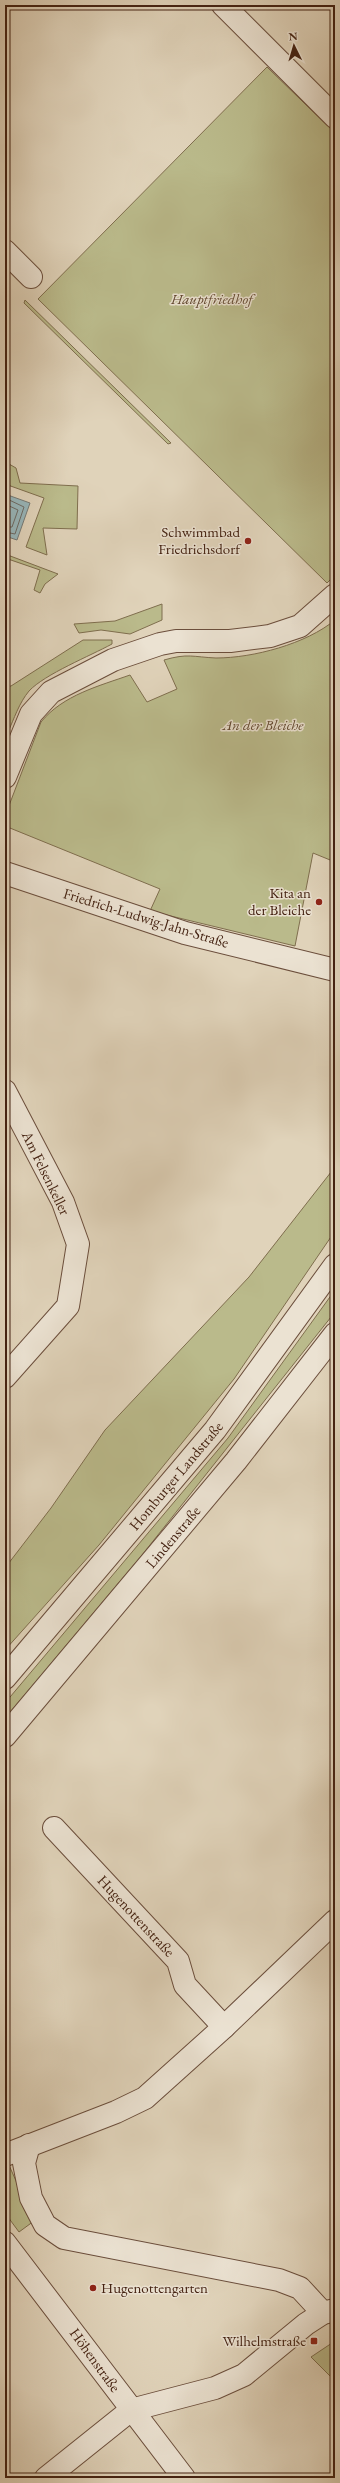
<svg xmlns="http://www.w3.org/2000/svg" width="340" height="2483" viewBox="0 0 340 2483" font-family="'EB Garamond',serif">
<rect width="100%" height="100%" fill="#e0d3ba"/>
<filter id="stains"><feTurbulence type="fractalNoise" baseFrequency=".005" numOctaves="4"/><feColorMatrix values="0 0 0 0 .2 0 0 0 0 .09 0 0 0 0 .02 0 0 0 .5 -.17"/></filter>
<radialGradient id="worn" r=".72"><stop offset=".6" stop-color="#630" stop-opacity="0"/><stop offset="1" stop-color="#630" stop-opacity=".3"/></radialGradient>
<g fill="#baba8b" stroke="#7f6e4e">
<path d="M267 67 335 133V575L327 583 38 299Z"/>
<path d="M25 300 171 443 168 444 24 303Z"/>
<path d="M9 464 16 468 20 483 78 486 77 529 43 528 47 555 26 547 44 498 5 484V474Z"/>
<path d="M5 554 58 574 45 584 40 593 34 590 40 570 5 558Z"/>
<path d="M162 604V620L130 634 101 630 79 633 74 624 115 621Z"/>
<path d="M335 620V862L313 853 295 946 150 911 160 889 5 826V816L41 722C63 695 99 686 130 675L147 702 177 689 164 660C188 653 193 657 216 658 253 658 306 644 335 620Z"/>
<path d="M83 640H112V644C90 656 45 674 29 691 19 703 14 719 8 732L5 731V687L11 686Z"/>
<path d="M335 1167V1231L234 1379 99 1545 5 1650V1568L51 1508 105 1430 249 1277Z"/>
<path d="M335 1290V1312L142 1555 5 1718V1703L228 1438Z"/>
<path d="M8 2163 34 2221 19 2232 5 2213V2165Z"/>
<path d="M335 2341V2381L311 2357Z"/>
</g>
<path fill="#98b6ba" stroke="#767b77" d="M5 494 30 503 17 540 5 536Z"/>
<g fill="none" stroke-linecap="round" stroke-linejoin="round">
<g stroke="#6e6c66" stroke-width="1">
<path d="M5 498 24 507 15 534 5 532"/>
<path d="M5 504 18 510 12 527H5"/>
</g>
<defs>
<g id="minor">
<path d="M223 5 335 117"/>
<path d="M5 251 31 277"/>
<path d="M5 777 31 714 51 692 113 660 160 644 176 641H230L270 636 300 626 335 595"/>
<path d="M5 873 185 933 335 970"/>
<path d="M5 1091 63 1202 78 1244 68 1306 5 1377"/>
<path d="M5 1678 215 1430 335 1265"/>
<path d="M5 1736 236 1461 335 1334"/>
<path d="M54 1828 178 1961 185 1985 224 2027"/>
<path d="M29 2145 24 2163 31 2198 45 2225 64 2238 279 2280 300 2288 323 2313"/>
<path d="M5 2155 116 2112 145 2098 224 2027 335 1921"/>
<path d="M5 2243 184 2478"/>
<path d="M46 2478 131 2410 215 2388 244 2375 306 2324 323 2313 335 2310"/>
</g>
</defs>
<use href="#minor" stroke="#6b4e3c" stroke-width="24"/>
<use href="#minor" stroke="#ebe2d2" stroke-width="22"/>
</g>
<g fill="#8f2418" stroke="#ebe2d2" stroke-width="1.5">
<circle cx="248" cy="541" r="4"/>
<circle cx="319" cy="902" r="4"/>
<circle cx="93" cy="2288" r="4"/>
<rect x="310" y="2337" width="8" height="8" rx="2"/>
</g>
<g text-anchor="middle" stroke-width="3" stroke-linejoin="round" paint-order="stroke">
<g font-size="15" font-style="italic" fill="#624830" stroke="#ebe2d2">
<text x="212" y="304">Hauptfriedhof</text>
<text x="263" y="730">An der Bleiche</text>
</g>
<g font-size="15" fill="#442212" stroke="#ebe2d2" text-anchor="end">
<text x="240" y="537">Schwimmbad<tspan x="240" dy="17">Friedrichsdorf</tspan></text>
<text x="311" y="898">Kita an<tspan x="311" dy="17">der Bleiche</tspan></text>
<text x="101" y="2293" text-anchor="start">Hugenottengarten</text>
<text x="306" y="2346">Wilhelmstraße</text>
</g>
<g font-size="15" fill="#442212" stroke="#ebe2d2">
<text transform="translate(146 918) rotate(17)" y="5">Friedrich-Ludwig-Jahn-Straße</text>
<text transform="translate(46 1173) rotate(64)" y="5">Am Felsenkeller</text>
<text transform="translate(176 1476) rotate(-50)" y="5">Homburger Landstraße</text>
<text transform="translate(173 1537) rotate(-50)" y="5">Lindenstraße</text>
<text transform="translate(136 1916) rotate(47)" y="5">Hugenottenstraße</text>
<text transform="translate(95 2360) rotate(54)" y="5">Höhenstraße</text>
</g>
</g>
<rect width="340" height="2483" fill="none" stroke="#e0d3ba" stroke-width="20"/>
<rect x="6" y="6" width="328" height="2471" fill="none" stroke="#442212" stroke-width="2"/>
<rect x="10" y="10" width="320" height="2463" fill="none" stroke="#442212"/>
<g transform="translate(294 46) rotate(355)" stroke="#ebe2d2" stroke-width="3" paint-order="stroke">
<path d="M0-3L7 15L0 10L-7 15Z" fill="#442212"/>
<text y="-6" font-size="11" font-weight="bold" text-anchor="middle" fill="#442212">N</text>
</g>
<rect width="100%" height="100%" filter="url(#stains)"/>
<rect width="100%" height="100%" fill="url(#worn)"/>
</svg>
